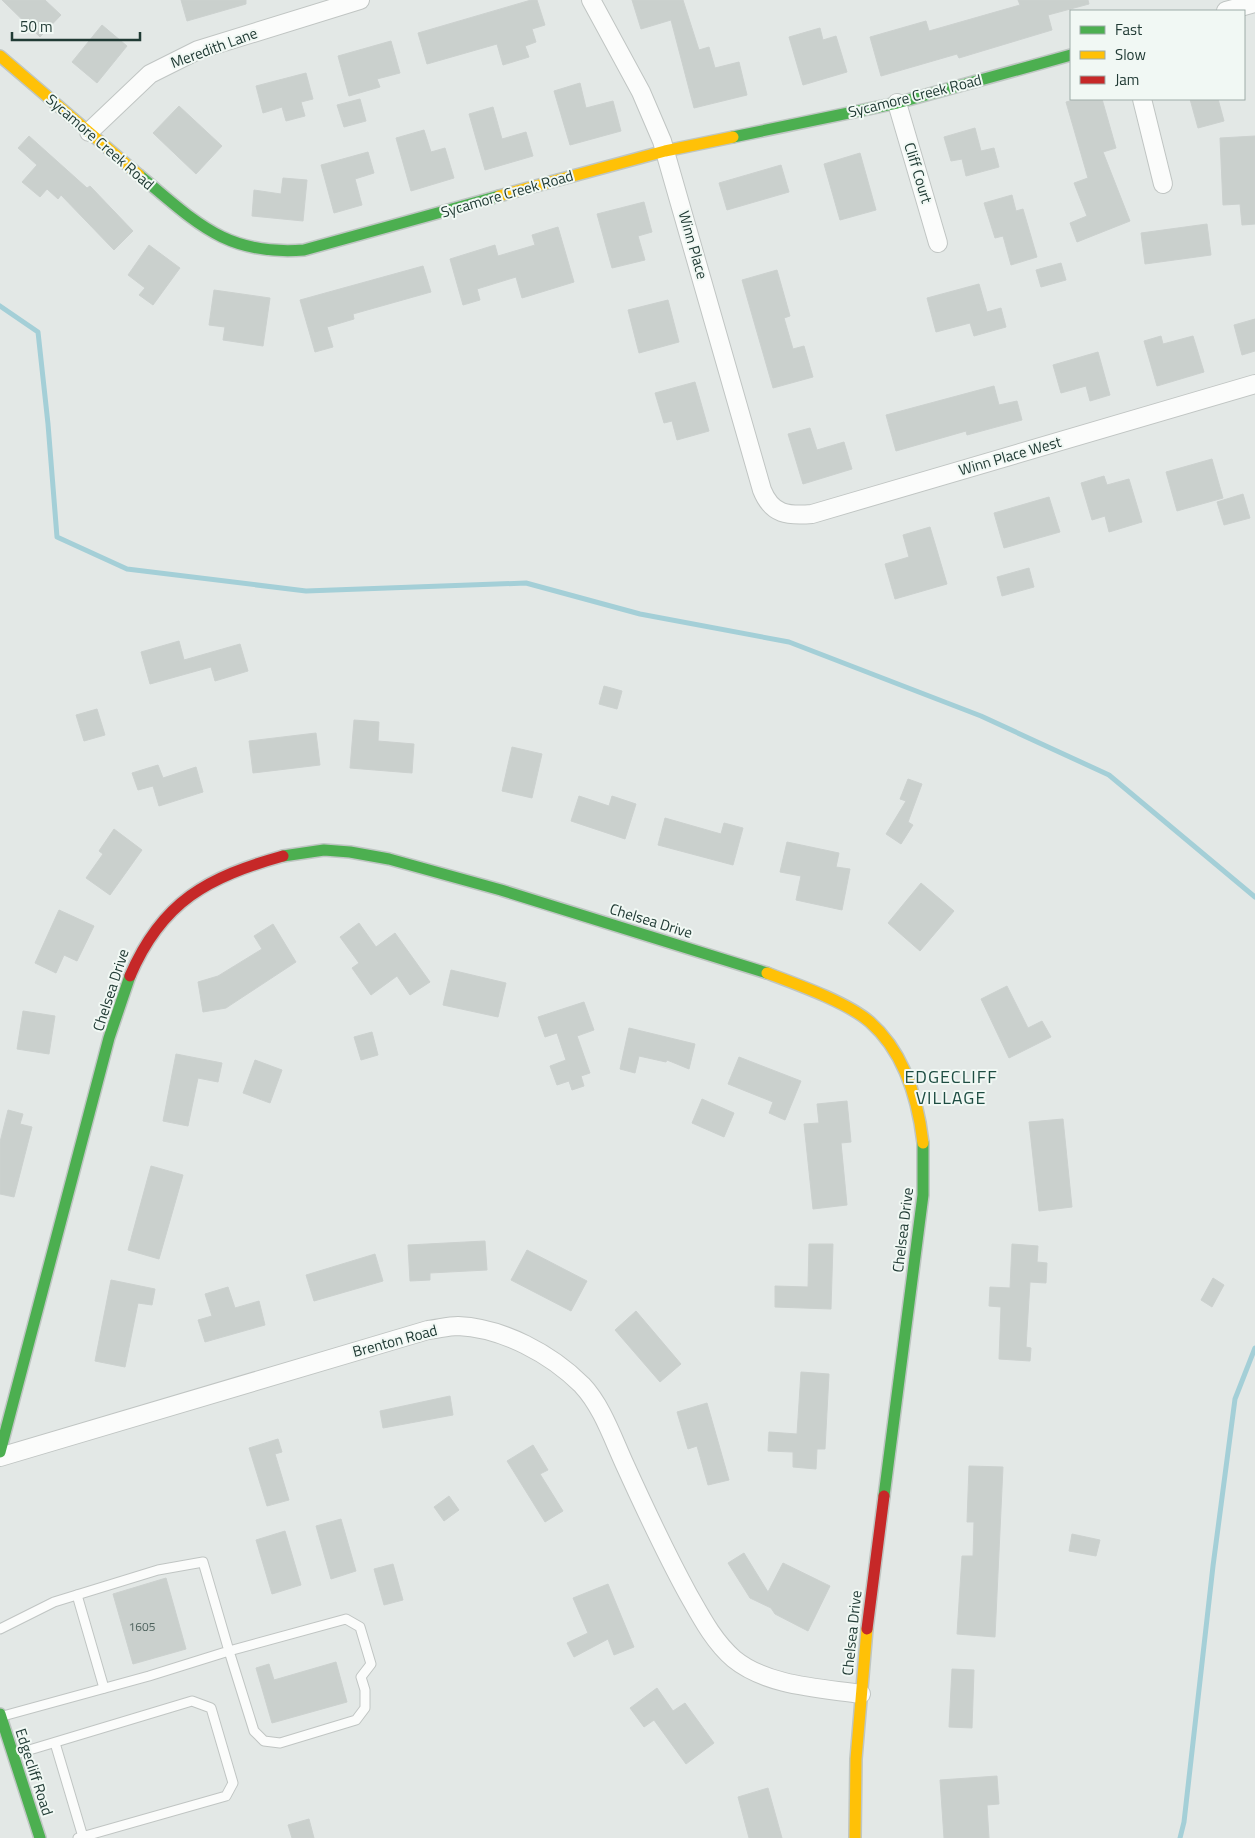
<svg xmlns="http://www.w3.org/2000/svg" width="1255" height="1838" viewBox="0 0 1255 1838" font-family="'Titillium Web',sans-serif">
<rect width="100%" height="100%" fill="#e3e8e6"/>
<g fill="none" stroke-linecap="round" stroke-linejoin="round">
<g stroke="#a4cfd7" stroke-width="5">
<path d="M0 306 38 332 48 424 57 537 127 569 306 591 526 583 640 614 789 642 981 716 1109 775 1255 897"/>
<path d="M1180 1838 1184 1822 1213 1566 1235 1399 1255 1348"/>
</g>
</g>
<g fill="#cad0cd" stroke="#ccd1cf">
<path d="M2 0H45L61 15 40 37Z"/>
<path d="M181 0H246V4L187 21Z"/>
<path d="M531 0H537L545 25 532 29 536 42 525 46 529 57 503 65 497 44 427 64 418 33Z"/>
<path d="M632 0H683L699 50 709 47 715 68 739 62 747 95 694 108 671 20 641 29Z"/>
<path d="M1018 0H1088L1089 4 1048 15 1052 30 959 58 957 54 881 76 870 37 926 21 929 31 1020 5Z"/>
<path d="M102 25 127 46 97 83 72 62Z"/>
<path d="M820 28 823 40 836 36 847 72 803 85 789 37Z"/>
<path d="M391 41 400 73 377 79 380 87 349 96 338 56Z"/>
<path d="M306 73 313 99 301 102 305 116 286 121 282 107 263 113 256 86Z"/>
<path d="M580 83 586 108 613 101 621 131 570 145 554 91Z"/>
<path d="M360 99 366 121 344 127 337 105Z"/>
<path d="M1078 99H1102L1116 148 1103 152 1130 221 1077 242 1070 223 1087 216 1074 183 1088 178 1066 102Z"/>
<path d="M1190 99H1218L1224 121 1198 128Z"/>
<path d="M179 106 222 146 196 174 153 133Z"/>
<path d="M493 107 502 139 526 132 533 156 485 170 469 114Z"/>
<path d="M975 128 981 151 994 148 999 167 966 176 962 159 951 161 944 137Z"/>
<path d="M424 130 431 152 445 148 454 178 411 191 396 138Z"/>
<path d="M29 136 87 188 90 186 133 231 114 250 61 195 58 199 47 189 40 197 22 182 37 165 18 148Z"/>
<path d="M1255 136V224L1242 225 1240 204 1223 205 1220 138Z"/>
<path d="M368 152 374 173 355 179 362 205 334 213 321 165Z"/>
<path d="M860 153 876 210 840 220 824 164Z"/>
<path d="M781 165 789 192 727 210 719 183Z"/>
<path d="M283 178 307 180 303 221 252 216 254 190 281 194Z"/>
<path d="M1012 195 1016 211 1023 209 1037 257 1011 265 1003 236 995 238 984 203Z"/>
<path d="M644 202 652 232 638 236 645 260 612 268 597 214Z"/>
<path d="M1207 224 1211 255 1145 264 1141 233Z"/>
<path d="M558 227 574 282 522 298 516 277 477 289 480 300 463 305 450 259 495 245 498 256 535 245 532 235Z"/>
<path d="M149 245 180 268 153 305 139 295 145 288 128 275Z"/>
<path d="M1061 263 1066 280 1041 287 1036 270Z"/>
<path d="M423 266 431 292 353 314 354 319 327 327 333 347 315 352 300 300Z"/>
<path d="M777 270 790 316 784 318 793 349 804 346 813 377 773 388 742 280Z"/>
<path d="M979 284 987 312 1001 308 1006 327 974 336 970 323 936 332 927 298Z"/>
<path d="M214 290 270 298 263 346 223 340 225 327 209 325Z"/>
<path d="M668 300 679 342 639 353 628 310Z"/>
<path d="M1255 319V351L1242 355 1234 325Z"/>
<path d="M1161 336 1163 344 1193 336 1204 372 1157 386 1144 341Z"/>
<path d="M1098 352 1110 395 1090 401 1086 386 1061 393 1053 365Z"/>
<path d="M695 382 709 431 677 440 672 421 664 423 655 393Z"/>
<path d="M994 386 999 405 1017 401 1022 420 967 435 966 431 896 451 886 415Z"/>
<path d="M810 428 817 450 844 442 852 469 803 484 788 434Z"/>
<path d="M1212 459 1223 498 1177 511 1166 472Z"/>
<path d="M1104 476 1107 485 1129 479 1142 522 1109 532 1105 516 1092 520 1081 483Z"/>
<path d="M1243 494 1250 518 1224 525 1217 502Z"/>
<path d="M1049 497 1060 532 1004 548 994 513Z"/>
<path d="M930 527 947 584 895 599 885 564 909 557 903 535Z"/>
<path d="M1029 568 1034 587 1002 596 997 577Z"/>
<path d="M179 641 184 660 240 644 248 671 215 681 211 667 150 684 141 652Z"/>
<path d="M604 686 622 691 617 709 599 704Z"/>
<path d="M97 709 105 735 84 741 76 715Z"/>
<path d="M354 720 379 722 378 741 414 744 412 773 350 768Z"/>
<path d="M316 733 320 765 253 773 249 741Z"/>
<path d="M512 747 542 754 532 798 502 791Z"/>
<path d="M158 765 163 778 196 767 203 792 159 806 153 786 138 790 132 773Z"/>
<path d="M908 779 922 784 908 822 913 825 901 844 886 834 906 801 900 799Z"/>
<path d="M579 796 609 806 612 796 636 804 625 839 571 821Z"/>
<path d="M665 818 721 834 724 823 743 828 733 865 658 845Z"/>
<path d="M114 829 142 850 110 895 86 878 103 854 99 851Z"/>
<path d="M787 842 839 853 836 867 850 869 842 910 796 900 801 876 780 872Z"/>
<path d="M921 883 954 911 920 951 888 923Z"/>
<path d="M59 910 94 926 77 961 64 955 56 973 35 963Z"/>
<path d="M359 923 376 947 395 933 430 982 410 995 397 976 371 995 352 968 359 963 340 937Z"/>
<path d="M273 924 296 962 226 1008 203 1012 198 982 218 976 262 949 254 936Z"/>
<path d="M451 970 506 983 498 1017 443 1005Z"/>
<path d="M1007 986 1028 1028 1042 1021 1051 1037 1009 1058 981 999Z"/>
<path d="M584 1002 594 1030 577 1036 590 1073 581 1076 584 1086 572 1090 569 1081 557 1085 550 1066 566 1060 557 1033 545 1037 538 1017Z"/>
<path d="M23 1011 55 1016 49 1054 17 1049Z"/>
<path d="M629 1028 695 1044 689 1069 667 1060 666 1062 639 1056 635 1073 620 1069Z"/>
<path d="M372 1032 378 1055 361 1060 354 1037Z"/>
<path d="M176 1054 222 1063 218 1082 198 1078 188 1126 163 1121Z"/>
<path d="M739 1057 801 1081 785 1120 769 1113 773 1102 728 1084Z"/>
<path d="M255 1060 282 1070 270 1103 243 1093Z"/>
<path d="M702 1099 734 1113 724 1137 692 1123Z"/>
<path d="M847 1101 851 1142 841 1143 847 1205 813 1209 804 1124 819 1123 817 1104Z"/>
<path d="M8 1110 23 1114 20 1124 32 1127 14 1197 0 1194V1142Z"/>
<path d="M1063 1119 1072 1207 1039 1211 1029 1122Z"/>
<path d="M151 1166 183 1175 159 1259 128 1250Z"/>
<path d="M485 1241 487 1270 430 1273V1280L410 1281 408 1245Z"/>
<path d="M809 1244H833L831 1309 775 1307V1286L808 1287Z"/>
<path d="M1012 1244 1038 1246 1037 1262 1047 1263 1046 1283 1030 1282 1026 1347 1031 1348 1030 1361 999 1359 1001 1307 989 1306 990 1287 1010 1288Z"/>
<path d="M527 1250 587 1281 571 1311 511 1280Z"/>
<path d="M375 1254 383 1281 314 1301 306 1275Z"/>
<path d="M1213 1278 1224 1285 1212 1307 1201 1300Z"/>
<path d="M111 1280 155 1289 152 1305 138 1303 125 1367 95 1361Z"/>
<path d="M228 1287 235 1308 259 1301 265 1325 205 1342 198 1320 212 1316 205 1294Z"/>
<path d="M636 1311 681 1364 660 1382 615 1330Z"/>
<path d="M801 1372 829 1374 825 1449H817L816 1469 793 1467V1452L768 1451 769 1432 797 1434Z"/>
<path d="M450 1396 453 1415 383 1428 380 1411Z"/>
<path d="M707 1403 729 1480 708 1485 697 1446 688 1449 677 1412Z"/>
<path d="M278 1439 282 1452 275 1454 289 1500 267 1506 249 1448Z"/>
<path d="M533 1445 548 1470 540 1474 563 1511 545 1522 507 1461Z"/>
<path d="M969 1466 1003 1467 995 1637 957 1634 962 1556H973L974 1522H967Z"/>
<path d="M449 1496 459 1510 444 1521 434 1507Z"/>
<path d="M341 1519 356 1571 331 1579 316 1526Z"/>
<path d="M285 1531 301 1585 272 1594 256 1540Z"/>
<path d="M1072 1534 1100 1540 1096 1556 1069 1551Z"/>
<path d="M744 1553 768 1592 783 1563 830 1586 808 1631 775 1614 771 1608 750 1598 728 1563Z"/>
<path d="M393 1564 403 1600 384 1605 374 1569Z"/>
<path d="M166 1578 186 1649 133 1664 113 1594Z"/>
<path d="M608 1584 634 1647 614 1655 608 1639 574 1657 567 1643 588 1633 573 1598Z"/>
<path d="M336 1662 347 1702 272 1723 256 1668 269 1664 274 1680Z"/>
<path d="M952 1669 974 1670 972 1728 949 1727Z"/>
<path d="M657 1688 673 1711 685 1703 714 1743 686 1764 654 1720 644 1727 630 1708Z"/>
<path d="M997 1776 999 1804 987 1805 989 1838H944L940 1780Z"/>
<path d="M768 1788 782 1838H749L738 1797Z"/>
<path d="M309 1819 314 1838H292L288 1825Z"/>
</g>
<g fill="none" stroke-linecap="round" stroke-linejoin="round">
<defs>
<g id="lane">
<path d="M77 1595 104 1688"/>
<path d="M346 1619 360 1627 371 1664 361 1677 365 1690V1708L356 1720 280 1743 264 1741 254 1731 229 1651Z"/>
<path d="M0 1629 54 1602 158 1570 203 1562 229 1651 149 1676 3 1716"/>
<path d="M55 1743 83 1837"/>
<path d="M16 1754 192 1701 211 1708 233 1783 226 1796 78 1838"/>
</g>
<g id="street">
<path d="M591 0 641 92 662 141 762 490C772 515 788 516 812 514L1255 384"/>
<path d="M1226 11 1255 3"/>
<path d="M1142 99 1163 184"/>
<path d="M897 103 938 243"/>
<path d="M89 132 150 74 198 50 360 0"/>
<path d="M0 1457 428 1330C438 1329 448 1326 458 1326 503 1328 551 1354 582 1385 602 1406 613 1439 625 1465 645 1509 665 1552 688 1594 701 1617 714 1642 734 1659 767 1686 820 1688 861 1694"/>
</g>
<g id="fast">
<path d="M733 137 897 103 1071 55"/>
<path d="M139 175C196 222 225 256 304 250L499 196"/>
<path d="M283 856 324 850 350 852 389 859 501 890 767 973"/>
<path d="M0 1452 109 1038 130 976"/>
<path d="M884 1496 923 1195V1143"/>
<path d="M0 1714 40 1838"/>
</g>
<g id="slow">
<path d="M0 56 139 175"/>
<path d="M499 196 665 151 733 137"/>
<path d="M767 973C796 984 847 1002 870 1022 904 1052 918 1100 923 1143"/>
<path d="M855 1838 856 1759 867 1629"/>
</g>
<g id="jam">
<path d="M130 976C162 901 208 877 283 856"/>
<path d="M867 1629 884 1496"/>
</g>
</defs>
<use href="#lane" stroke="#c0c5c3" stroke-width="11"/>
<use href="#street" stroke="#c0c5c3" stroke-width="20"/>
<use href="#fast" stroke="#bfc6c3" stroke-width="14"/>
<use href="#slow" stroke="#bfc6c3" stroke-width="14"/>
<use href="#jam" stroke="#bfc6c3" stroke-width="14"/>
<use href="#lane" stroke="#fbfcfb" stroke-width="9"/>
<use href="#street" stroke="#fbfcfb" stroke-width="18"/>
<use href="#fast" stroke="#4caf50" stroke-width="11"/>
<use href="#slow" stroke="#ffc107" stroke-width="11"/>
<use href="#jam" stroke="#c62828" stroke-width="11"/>
</g>
<g text-anchor="middle" stroke-width="4" stroke-linejoin="round" paint-order="stroke">
<g font-size="12" fill="#4c615c">
<text x="142" y="1631">1605</text>
</g>
<g font-size="15" fill="#213b35" stroke="#f1f8f4">
<text transform="translate(214 48) rotate(-20)" y="5">Meredith Lane</text>
<text transform="translate(915 96) rotate(-14)" y="5">Sycamore Creek Road</text>
<text transform="translate(100 142) rotate(41)" y="5">Sycamore Creek Road</text>
<text transform="translate(918 173) rotate(73)" y="5">Cliff Court</text>
<text transform="translate(507 194) rotate(-16)" y="5">Sycamore Creek Road</text>
<text transform="translate(693 245) rotate(74)" y="5">Winn Place</text>
<text transform="translate(1010 456) rotate(-16)" y="5">Winn Place West</text>
<text transform="translate(651 921) rotate(17)" y="5">Chelsea Drive</text>
<text transform="translate(111 990) rotate(-72)" y="5">Chelsea Drive</text>
<text transform="translate(903 1230) rotate(-83)" y="5">Chelsea Drive</text>
<text transform="translate(395 1341) rotate(-15)" y="5">Brenton Road</text>
<text transform="translate(852 1633) rotate(-84)" y="5">Chelsea Drive</text>
<text transform="translate(34 1772) rotate(72)" y="5">Edgecliff Road</text>
</g>
<g font-size="18" letter-spacing="1" fill="#1e4d42" stroke="#f1f8f4">
<text x="951" y="1083">EDGECLIFF<tspan x="951" dy="21">VILLAGE</tspan></text>
</g>
</g>
<rect x="1070" y="10" width="175" height="90" fill="#f1f8f4" stroke="#9eaca8"/>
<rect x="1080" y="26" width="25" height="8" fill="#4caf50" stroke="#9eaca8"/>
<text x="1115" y="35" font-size="15" fill="#213b35">Fast</text>
<rect x="1080" y="51" width="25" height="8" fill="#ffc107" stroke="#9eaca8"/>
<text x="1115" y="60" font-size="15" fill="#213b35">Slow</text>
<rect x="1080" y="76" width="25" height="8" fill="#c62828" stroke="#9eaca8"/>
<text x="1115" y="85" font-size="15" fill="#213b35">Jam</text>
<path d="M12 32v8h128v-8" fill="none" stroke="#213b35" stroke-width="2.5"/>
<text x="20" y="32" font-size="15" fill="#213b35" stroke="#f1f8f4" stroke-width="4" paint-order="stroke">50 m</text>
</svg>
